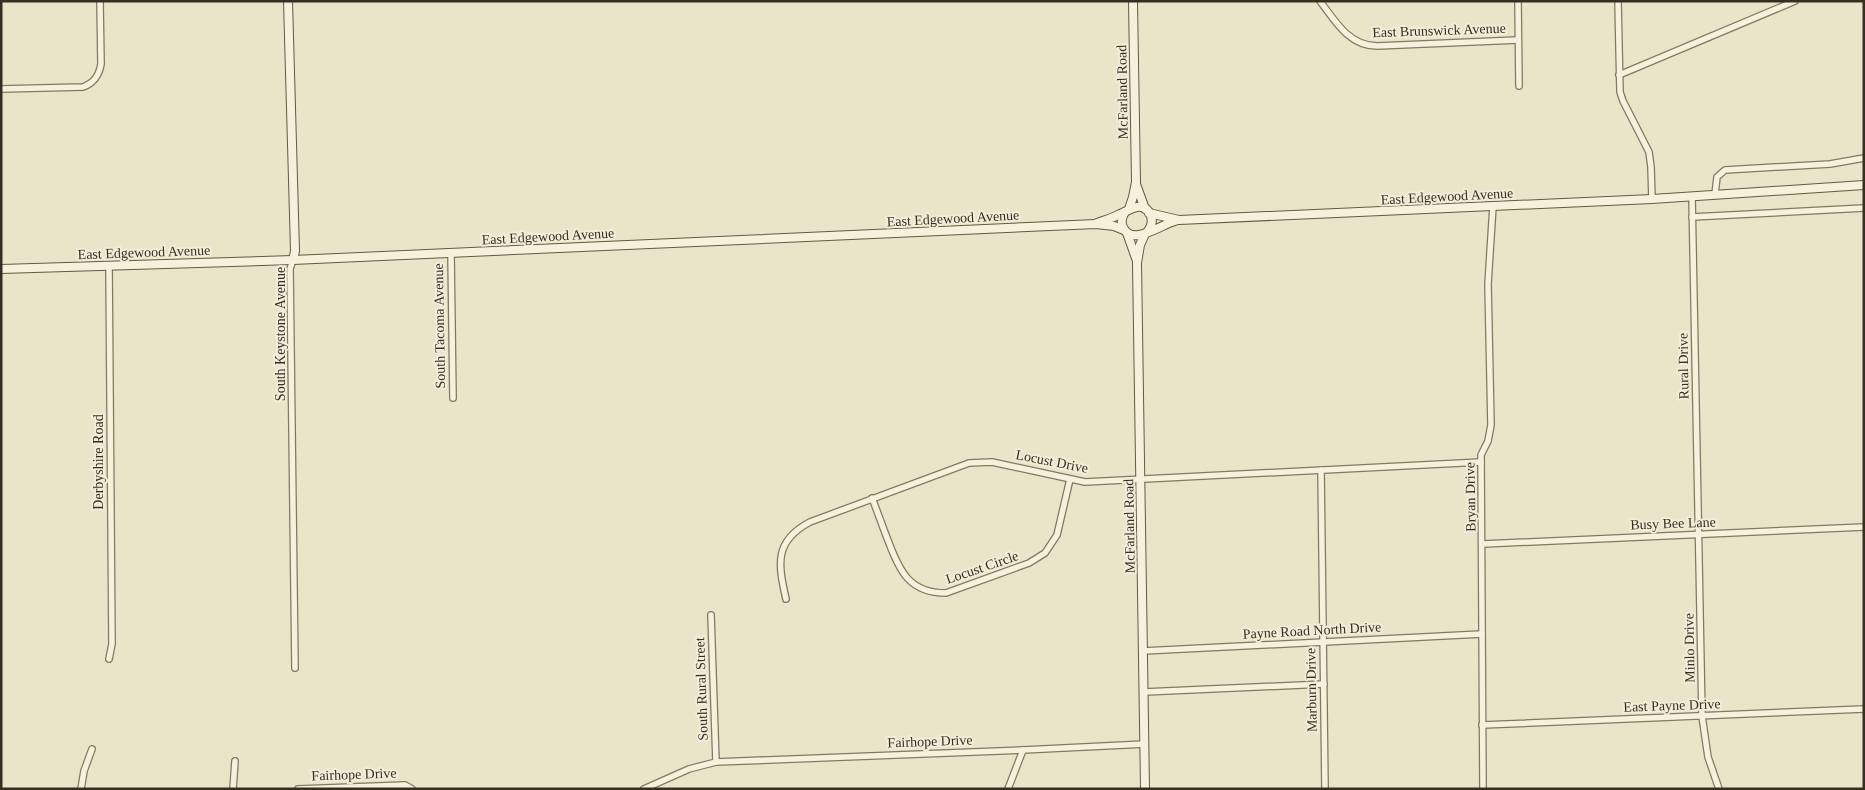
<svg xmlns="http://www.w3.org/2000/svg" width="1865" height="790" viewBox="0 0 1865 790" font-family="Georgia,serif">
<rect width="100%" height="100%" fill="#eae4c9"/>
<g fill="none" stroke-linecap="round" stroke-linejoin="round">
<defs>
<g id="street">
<path d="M1320 1C1335 21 1349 46 1377 46L1518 40"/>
<path d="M1518 1 1519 86"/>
<path d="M1618 1 1620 92 1623 101 1649 152 1651 167 1652 199"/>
<path d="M1619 75 1795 1"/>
<path d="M1 89 83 87C94 83 99 76 101 64L100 1"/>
<path d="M1715 194 1717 177 1725 170 1830 164 1864 158"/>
<path d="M1692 196 1702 716 1708 757 1719 789"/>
<path d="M1692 217 1864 208"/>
<path d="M451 253 453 398"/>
<path d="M293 260 290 269 295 668"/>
<path d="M109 266 112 644 109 659"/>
<path d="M1321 470 1325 789"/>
<path d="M872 498C878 513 883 528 889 543 900 572 910 593 946 593L1029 563 1045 553 1057 535 1070 479"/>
<path d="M1483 544 1864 527"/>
<path d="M786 599C778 564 774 541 810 522L969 463 992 462 1085 482 1481 462"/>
<path d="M711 615 716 762"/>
<path d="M1143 651 1482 634"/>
<path d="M1144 692 1324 684"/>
<path d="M1482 725 1864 709"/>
<path d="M81 789 84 771 92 749"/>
<path d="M233 789 235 761"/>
<path d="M298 789 405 785 412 789"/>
<path d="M644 789 689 769 716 762 1023 750 1145 744"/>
<path d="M1008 789 1023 750"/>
<path d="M1483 789 1481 455 1488 441 1491 425 1488 284 1493 206"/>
</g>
<g id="secondary">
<path d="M288 1 295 251 293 260"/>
<path d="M1136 184 1145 209"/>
<path d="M1129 209 1133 197 1136 182 1133 1"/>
<path d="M1125 212C1122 217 1120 222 1123 227 1131 247 1160 225 1175 221"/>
<path d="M1149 213 1179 220 1652 199 1864 185"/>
<path d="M1097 223C1105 220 1113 218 1120 214 1130 210 1144 199 1151 216 1153 222 1151 227 1148 231"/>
<path d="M1127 233 1137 261"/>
<path d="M1145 234 1140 245 1137 263 1145 789"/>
<path d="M1 269 293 260 1096 224 1114 226 1124 230"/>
</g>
</defs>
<use href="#street" stroke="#857760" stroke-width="8"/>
<use href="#secondary" stroke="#675843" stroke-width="10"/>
<use href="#street" stroke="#f6f1dc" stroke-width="5.5"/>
<use href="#secondary" stroke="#f6f1dc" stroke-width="8"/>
</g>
<g text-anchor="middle" stroke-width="4" stroke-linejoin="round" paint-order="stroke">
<g font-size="14" fill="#372e22" stroke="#f2edd8">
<text transform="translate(1439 30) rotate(-2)" y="5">East Brunswick Avenue</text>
<text transform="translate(1122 92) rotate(-91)" y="5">McFarland Road</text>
<text transform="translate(1447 196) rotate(-3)" y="5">East Edgewood Avenue</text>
<text transform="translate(953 218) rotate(-3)" y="5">East Edgewood Avenue</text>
<text transform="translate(548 236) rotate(-3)" y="5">East Edgewood Avenue</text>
<text transform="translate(144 252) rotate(-2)" y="5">East Edgewood Avenue</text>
<text transform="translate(439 326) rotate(-91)" y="5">South Tacoma Avenue</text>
<text transform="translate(280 334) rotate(-90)" y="5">South Keystone Avenue</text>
<text transform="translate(1683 366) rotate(-91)" y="5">Rural Drive</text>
<text transform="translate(1052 461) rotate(11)" y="5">Locust Drive</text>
<text transform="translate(98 462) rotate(-90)" y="5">Derbyshire Road</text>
<text transform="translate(1470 497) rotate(-91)" y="5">Bryan Drive</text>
<text transform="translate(1673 523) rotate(-2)" y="5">Busy Bee Lane</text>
<text transform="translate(1129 526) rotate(-91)" y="5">McFarland Road</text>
<text transform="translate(982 567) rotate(-19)" y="5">Locust Circle</text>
<text transform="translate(1312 630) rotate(-3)" y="5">Payne Road North Drive</text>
<text transform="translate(1689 648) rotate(-91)" y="5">Minlo Drive</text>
<text transform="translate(701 689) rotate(-92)" y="5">South Rural Street</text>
<text transform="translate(1311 690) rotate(-91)" y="5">Marburn Drive</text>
<text transform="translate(1672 705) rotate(-2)" y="5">East Payne Drive</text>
<text transform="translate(930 741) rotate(-2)" y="5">Fairhope Drive</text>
<text transform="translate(354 774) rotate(-2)" y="5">Fairhope Drive</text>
</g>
</g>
<rect width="1865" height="790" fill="none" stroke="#372e22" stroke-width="5"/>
</svg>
